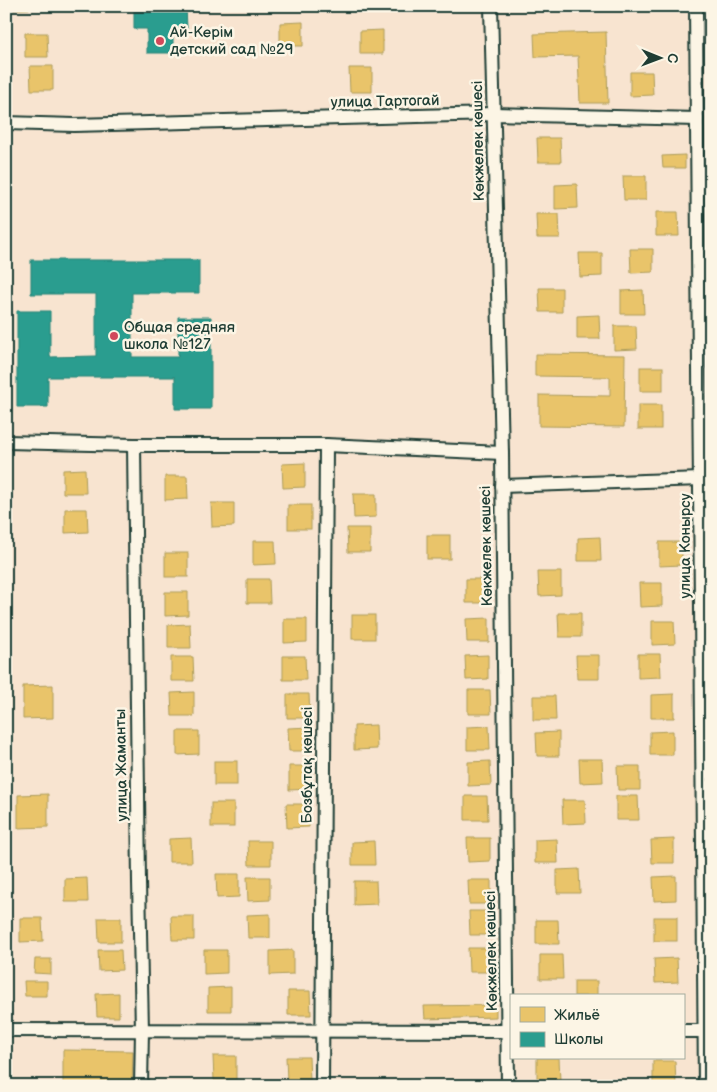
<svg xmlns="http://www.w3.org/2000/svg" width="717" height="1092" viewBox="0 0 717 1092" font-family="'Balsamiq Sans',sans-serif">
<rect width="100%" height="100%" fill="#f8e4d0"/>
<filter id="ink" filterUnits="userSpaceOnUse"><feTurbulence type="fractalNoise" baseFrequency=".02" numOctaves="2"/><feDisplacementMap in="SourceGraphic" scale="10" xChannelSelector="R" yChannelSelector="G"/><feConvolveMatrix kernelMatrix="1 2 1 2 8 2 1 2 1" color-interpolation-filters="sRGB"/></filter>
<g filter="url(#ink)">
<g fill="#e9c46a" stroke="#ac9c5a">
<path d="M7 6H29V9L7 10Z"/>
<path d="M303 22V46H280V23Z"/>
<path d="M383 30V54H360V31Z"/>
<path d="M606 32 608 103H580L578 56 535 57 534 34Z"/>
<path d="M25 33H47L48 57H25Z"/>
<path d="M30 66H53V90H31Z"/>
<path d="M349 68H372V92H350Z"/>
<path d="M630 72H652L653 95 630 96Z"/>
<path d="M537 138H560L561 162H538Z"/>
<path d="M685 155V168H663L662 156Z"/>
<path d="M623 176H646V200H624Z"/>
<path d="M577 184 578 208 555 209V185Z"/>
<path d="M656 212H678L679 236H656Z"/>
<path d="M536 214H559L560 238H537Z"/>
<path d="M630 249H653V272L631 273Z"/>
<path d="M579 253H602V276L580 277Z"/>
<path d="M539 288H562V312H540Z"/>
<path d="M643 290 644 314H621V291Z"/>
<path d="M599 315 600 339H577V316Z"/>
<path d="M614 326H636L637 349 614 350Z"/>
<path d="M535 354 625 355 624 427 539 426V395L610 396V377L535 376Z"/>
<rect x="640" y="367" width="23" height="24"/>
<rect x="638" y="405" width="23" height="24"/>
<path d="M305 463V487L283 488 282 464Z"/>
<path d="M85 469 86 493H63V470Z"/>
<path d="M165 476H187L188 499 165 500Z"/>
<path d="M353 494H376V517L354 518Z"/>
<path d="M211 503H234V526L212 527Z"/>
<rect x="288" y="505" width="23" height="24"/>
<path d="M65 509H87L88 532 65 533Z"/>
<path d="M347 528H370V552H348Z"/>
<rect x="427" y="535" width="23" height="24"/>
<path d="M600 537 601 561H578V538Z"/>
<path d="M253 541H275L276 564 253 565Z"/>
<path d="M659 542H682V565L659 566Z"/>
<rect x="165" y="553" width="23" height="24"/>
<path d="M538 572H561V595L539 596Z"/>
<path d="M247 579H269L270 603H247Z"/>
<path d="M466 579H488L489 603H466Z"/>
<path d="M639 583H662V606L640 607Z"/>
<path d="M165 592H188V615L165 616Z"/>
<path d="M558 613H581V637H559Z"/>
<rect x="352" y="615" width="23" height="24"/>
<path d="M489 618V642H467L466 619Z"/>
<path d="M284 619H307V642L284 643Z"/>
<path d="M652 621H674L675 644 652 645Z"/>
<path d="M190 624 191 648H168V625Z"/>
<path d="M638 654H660L661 677 638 678Z"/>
<path d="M488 655V679L466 680 465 656Z"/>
<path d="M576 655H599V679H577Z"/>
<path d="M283 656H305L306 680H283Z"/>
<path d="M171 657H193L194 681H171Z"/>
<path d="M53 685V718L23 719V686Z"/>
<path d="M468 690H490L491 714H468Z"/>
<path d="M194 692V716H172L171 693Z"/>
<path d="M287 694H309L310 718H287Z"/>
<path d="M674 694V718H651V695Z"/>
<path d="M533 696H555L556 720H533Z"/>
<path d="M376 725 377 749 354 750V726Z"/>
<path d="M489 726 490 750H467V727Z"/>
<path d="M311 727 312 751H289L288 728Z"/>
<path d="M177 731H199V754L177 755Z"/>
<path d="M673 731V755H650V732Z"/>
<path d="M559 732V756H537L536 733Z"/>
<path d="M579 759H602L603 782 580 783Z"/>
<rect x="214" y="761" width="23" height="24"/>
<path d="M490 761 491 785 468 786V762Z"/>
<path d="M289 766H312V789L289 790Z"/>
<path d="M617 766H640V790H618Z"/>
<path d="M48 794V827L18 828V795Z"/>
<path d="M465 796H487L488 820H465Z"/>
<path d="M616 796H638L639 820H616Z"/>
<path d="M562 800H585L586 823 563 824Z"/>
<rect x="211" y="803" width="23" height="24"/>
<path d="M286 804H309V827L287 828Z"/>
<path d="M191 838 192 862H169V839Z"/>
<path d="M467 838H490V861L468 862Z"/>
<path d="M557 839 558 863H535V840Z"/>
<path d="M674 839V863H652L651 840Z"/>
<path d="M248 841H271V865H249Z"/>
<path d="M374 841 375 865H352V842Z"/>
<path d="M579 869 580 893H557V870Z"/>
<path d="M216 874H239V897L217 898Z"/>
<path d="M676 876V900L654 901 653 877Z"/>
<path d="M247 877H270V900L248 901Z"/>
<path d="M87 878 88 902H65V879Z"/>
<path d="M468 880H491V904H469Z"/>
<path d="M354 881H376L377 904 354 905Z"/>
<path d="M469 911H492V935H470Z"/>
<path d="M270 914V938H248L247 915Z"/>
<path d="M171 916H194V940H172Z"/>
<rect x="654" y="917" width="23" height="24"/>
<path d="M20 918H42L43 941 20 942Z"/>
<path d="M98 918H121V942H99Z"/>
<path d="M536 920H558L559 944H536Z"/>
<path d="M468 948H491V972H469Z"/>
<path d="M98 950H121L122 970 99 971Z"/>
<path d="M204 950H227V973L204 974Z"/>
<path d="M293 950V974L270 975V951Z"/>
<path d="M540 955H562L563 979H540Z"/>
<path d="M677 958 678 982 655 983 654 959Z"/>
<path d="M35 959H51V974L34 973Z"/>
<path d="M24 981H47V996H25Z"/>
<rect x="574" y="981" width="23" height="15"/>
<path d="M231 987V1011H208V988Z"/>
<path d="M288 991H310L311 1015H288Z"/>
<path d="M119 993V1017H97L96 994Z"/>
<path d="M496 1005V1017L425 1019 424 1006Z"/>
<path d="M63 1050 133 1051 132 1086H63Z"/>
<path d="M213 1056H236V1080H214Z"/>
<path d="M286 1057H309L310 1081H287Z"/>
<path d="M537 1058H559L560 1081 537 1082Z"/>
<path d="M653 1061H675L676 1085H653Z"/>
</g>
<g fill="#2a9d8f" stroke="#278074">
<path d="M134 6H186L187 29H173V53H147V29H134Z"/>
<path d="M31 260H199V293H132V357H178V317H211V409H175V377H48V407H17V311H50V357L96 356V294H31Z"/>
</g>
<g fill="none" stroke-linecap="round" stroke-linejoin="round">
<defs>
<g id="street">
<path d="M491 6 502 453 508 1086"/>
<path d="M696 6 705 1086"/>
<path d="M6 123 74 125 493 114 697 119"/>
<path d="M6 442 134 445H326L502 453"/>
<path d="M134 445 139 882 142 1030 141 1086"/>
<path d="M502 486 701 479 711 474"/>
<path d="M6 1030 511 1031"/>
<path d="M683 1031H711"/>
<path d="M322 1086 326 445"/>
</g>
</defs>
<use href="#street" stroke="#1f3d34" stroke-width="16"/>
<use href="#street" stroke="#fcf5e5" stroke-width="12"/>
</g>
</g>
<g fill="#d1495b" stroke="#fcf5e5" stroke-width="2">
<circle cx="160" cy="41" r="5"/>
<circle cx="114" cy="336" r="5"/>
</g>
<g text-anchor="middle" stroke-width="5" stroke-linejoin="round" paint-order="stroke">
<g font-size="15" fill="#1f3d34" stroke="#fcf5e5" text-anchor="start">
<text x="170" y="37">Ай-Керім<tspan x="170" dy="17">детский сад №29</tspan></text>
<text x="124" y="332">Общая средняя<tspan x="124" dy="17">школа №127</tspan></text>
</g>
<g font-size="15" fill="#1f3d34" stroke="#fcf5e5">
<text transform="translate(385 101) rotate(-1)" y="5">улица Тартогай</text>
<text transform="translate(478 141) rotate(-91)" y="5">Көкжелек көшесі</text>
<text transform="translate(486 546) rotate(-91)" y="5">Көкжелек көшесі</text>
<text transform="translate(685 546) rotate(-90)" y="5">улица Конырсу</text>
<text transform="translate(121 765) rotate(-91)" y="5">улица Жаманты</text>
<text transform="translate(307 765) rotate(-90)" y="5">Бозбұтақ көшесі</text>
<text transform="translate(491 951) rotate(-91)" y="5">Көкжелек көшесі</text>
</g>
</g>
<rect width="717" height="1092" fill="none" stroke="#fcf5e5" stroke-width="25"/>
<rect x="12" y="12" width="692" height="1067" fill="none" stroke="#1f3d34" stroke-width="2" filter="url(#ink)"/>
<rect x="510" y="994" width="175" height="65" fill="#fcf5e5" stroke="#a4ab9e"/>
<rect x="520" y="1007" width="25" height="15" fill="#e9c46a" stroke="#a4ab9e"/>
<text x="554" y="1020" font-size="15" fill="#1f3d34">Жильё</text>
<rect x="520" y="1032" width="25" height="15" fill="#2a9d8f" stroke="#a4ab9e"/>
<text x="554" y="1044" font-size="15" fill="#1f3d34">Школы</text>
<g transform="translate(660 58) rotate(91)" stroke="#fcf5e5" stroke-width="4" paint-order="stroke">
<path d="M0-4L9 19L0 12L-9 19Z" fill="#1f3d34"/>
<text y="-8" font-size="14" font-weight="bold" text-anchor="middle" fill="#1f3d34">С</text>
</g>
</svg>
